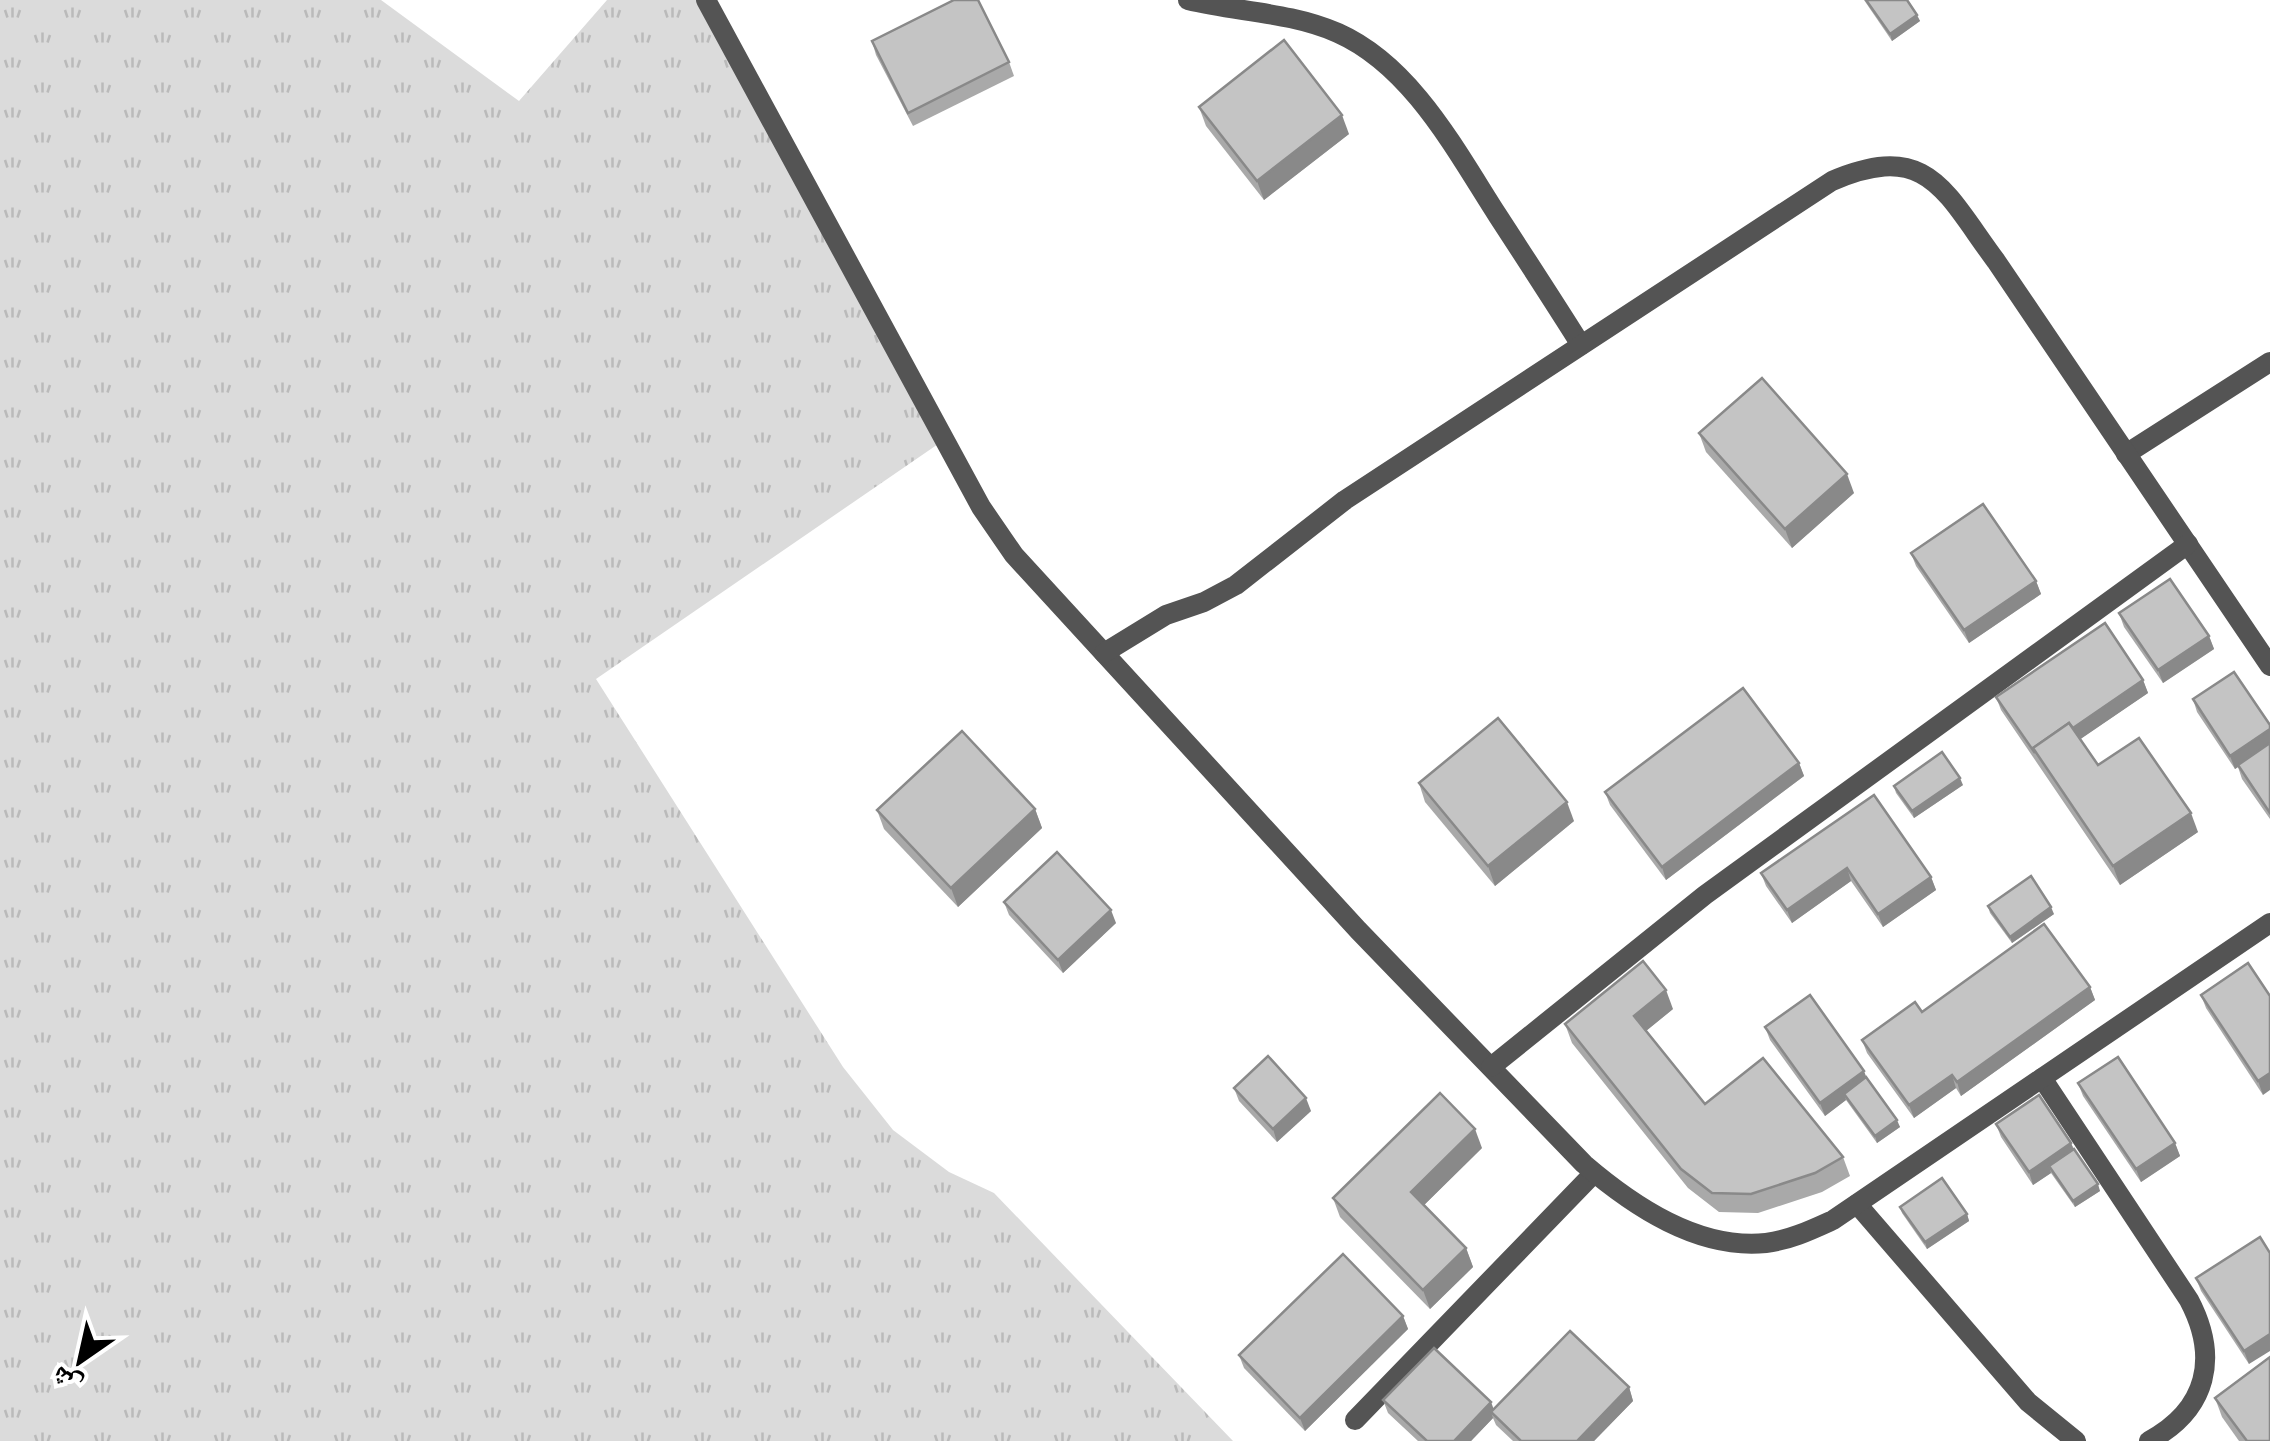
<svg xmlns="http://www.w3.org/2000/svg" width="2270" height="1441" viewBox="0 0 2270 1441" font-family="'Source Sans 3','Noto Naskh Arabic',sans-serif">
<defs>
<pattern id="grass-tufts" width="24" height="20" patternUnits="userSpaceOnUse" patternTransform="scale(2.5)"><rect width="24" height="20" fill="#dbdbdb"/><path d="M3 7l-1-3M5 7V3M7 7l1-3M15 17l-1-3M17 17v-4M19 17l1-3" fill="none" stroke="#bababa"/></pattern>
</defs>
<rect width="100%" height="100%" fill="#fff"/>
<path fill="url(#grass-tufts)" d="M0 0H381L519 101 607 0H706L944 440 596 679 843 1067 893 1130 949 1172 994 1193 1233 1441H0Z"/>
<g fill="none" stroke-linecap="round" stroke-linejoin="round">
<g stroke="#545454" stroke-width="20">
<path d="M1188 0C1237 12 1290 12 1338 33 1412 66 1456 151 1498 216 1526 259 1554 302 1581 345"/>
<path d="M2042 1078 2189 1300C2219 1357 2208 1409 2149 1441"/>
<path d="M1857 1204 2028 1402 2076 1441"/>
<path d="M1355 1420 1594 1173"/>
</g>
<g stroke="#545454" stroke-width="20">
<path d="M706 0 981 507 1014 555 1358 930 1584 1164C1633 1206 1698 1250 1766 1243 1790 1240 1811 1230 1833 1220L2270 923"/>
<path d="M2126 454 2270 362"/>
<path d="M1104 653 1166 615 1204 602 1236 585 1345 500 1832 181C1928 140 1944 191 1996 261L2270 666"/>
<path d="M1491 1067 1705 895 2188 544"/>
</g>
</g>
<g fill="#a9a9a9">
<path d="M1864 0H1907L1920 21 1892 41Z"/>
<path d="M872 41 1009 62 1014 76 913 126 876 55Z"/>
<path d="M1199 107 1349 134 1264 200 1206 126Z"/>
<path d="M1699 433 1854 493 1792 548 1706 452Z"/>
<path d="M1911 553 2036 581 2041 594 1969 643 1916 566Z"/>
<path d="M2119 613 2209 636 2214 649 2163 683 2124 627Z"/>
<path d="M2143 680 2148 693 2080 739 2098 765 2198 832 2120 885 2001 710 1996 697Z"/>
<path d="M2193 699 2270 725V819L2242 779 2238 767 2235 769 2197 712Z"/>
<path d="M1799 763 1804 776 1666 880 1610 805 1605 792Z"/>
<path d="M1419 783 1574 821 1495 886 1425 802Z"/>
<path d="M1963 785 1914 818 1896 793 1894 786Z"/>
<path d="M1874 795 1931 877 1936 890 1883 927 1851 881 1792 923 1766 886 1761 873Z"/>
<path d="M1035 809 1042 828 958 907 884 829 877 810Z"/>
<path d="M1004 902 1116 923 1063 973 1009 915Z"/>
<path d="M1988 906 2054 914 2012 943 1990 913Z"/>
<path d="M2248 963 2263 1095 2206 1008 2201 995Z"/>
<path d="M2090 987 2095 1000 1961 1096 1956 1088 1914 1118 1867 1053 1862 1040 1922 1012Z"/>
<path d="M1673 1009 1646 1031 1705 1104 1843 1157 1850 1176 1822 1192 1758 1213 1719 1212 1688 1188 1572 1043 1565 1024Z"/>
<path d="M1765 1027 1866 1077 1900 1127 1877 1143 1846 1100 1825 1116 1770 1040Z"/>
<path d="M2078 1083 2175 1143 2180 1156 2141 1182 2083 1096Z"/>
<path d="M1234 1088 1311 1111 1277 1142 1239 1101Z"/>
<path d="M1996 1124 2071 1143 2074 1149 2100 1191 2075 1207 2051 1173 2033 1185 2001 1137Z"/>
<path d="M1482 1148 1424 1205 1466 1248 1473 1267 1430 1309 1340 1217 1333 1198Z"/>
<path d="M1900 1207 1967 1214 1969 1221 1927 1249 1902 1213Z"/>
<path d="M2260 1237 2249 1364 2201 1291 2196 1278Z"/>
<path d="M1403 1316 1408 1329 1305 1431 1244 1368 1239 1355Z"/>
<path d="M1629 1387 1633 1401 1594 1441H1513L1496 1425 1493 1418 1471 1441H1418L1388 1413 1383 1400 1494 1410Z"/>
<path d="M2215 1398 2270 1441H2239L2222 1417Z"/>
</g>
<g fill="#898989">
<path d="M1917 15 1920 21 1892 41 1890 34Z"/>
<path d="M1342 115 1349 134 1264 200 1257 181Z"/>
<path d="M1847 474 1854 493 1792 548 1785 529Z"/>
<path d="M2036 581 2041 594 1969 643 1964 630Z"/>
<path d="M2209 636 2214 649 2163 683 2158 670Z"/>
<path d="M2143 680 2148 693 2044 764 2036 753Z"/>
<path d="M2270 729V746L2235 769 2230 756Z"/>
<path d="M1799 763 1804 776 1666 880 1662 867Z"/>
<path d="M1960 778 1963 785 1914 818 1912 811Z"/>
<path d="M1567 802 1574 821 1495 886 1488 866Z"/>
<path d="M1035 809 1042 828 958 907 951 888Z"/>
<path d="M2191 813 2198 832 2120 885 2113 866Z"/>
<path d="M1847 868 1851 881 1792 923 1787 910Z"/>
<path d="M1931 877 1936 890 1883 927 1878 914Z"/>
<path d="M2051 907 2054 914 2012 943 2010 937Z"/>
<path d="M1111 910 1116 923 1063 973 1058 960Z"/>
<path d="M2090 987 2095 1000 1961 1096 1957 1082Z"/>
<path d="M1666 990 1673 1009 1641 1035 1634 1016Z"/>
<path d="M1864 1071 1869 1084 1844 1094 1846 1100 1825 1116 1820 1103Z"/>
<path d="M2270 1073V1090L2263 1095 2258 1081Z"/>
<path d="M1952 1075 1956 1088 1914 1118 1909 1105Z"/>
<path d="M1306 1098 1311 1111 1277 1142 1273 1129Z"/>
<path d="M1897 1120 1900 1127 1877 1143 1875 1136Z"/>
<path d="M1475 1129 1482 1148 1418 1211 1411 1192Z"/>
<path d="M2071 1143 2076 1156 2049 1166 2051 1173 2033 1185 2029 1172Z"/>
<path d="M2175 1143 2180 1156 2141 1182 2136 1169Z"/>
<path d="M2098 1184 2100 1191 2075 1207 2073 1201Z"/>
<path d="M1967 1214 1969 1221 1927 1249 1925 1242Z"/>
<path d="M1466 1248 1473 1267 1430 1309 1423 1290Z"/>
<path d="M1403 1316 1408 1329 1305 1431 1300 1418Z"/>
<path d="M2270 1334V1351L2249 1364 2244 1351Z"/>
<path d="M1629 1387 1633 1401 1594 1441H1577Z"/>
<path d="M1491 1402 1496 1415 1491 1412 1493 1418 1471 1441H1454Z"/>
</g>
<g fill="#c4c4c4" stroke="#898989" stroke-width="2.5">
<path d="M954 0H978L1009 62 908 113 872 41Z"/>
<path d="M1866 0H1907L1917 15 1890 34Z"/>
<path d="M1284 40 1342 115 1257 181 1199 107Z"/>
<path d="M1762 378 1847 474 1785 529 1699 433Z"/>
<path d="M1983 504 2036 581 1964 630 1911 553Z"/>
<path d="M2170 579 2209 636 2158 670 2119 613Z"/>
<path d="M2105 623 2143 680 2073 728 2069 723 2033 748 2035 753 1996 697Z"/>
<path d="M2234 672 2270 725V729L2230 756 2193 699Z"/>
<path d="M1743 688 1799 763 1662 867 1605 792Z"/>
<path d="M1498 718 1567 802 1488 866 1419 783Z"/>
<path d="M2069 723 2098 765 2139 738 2191 813 2113 866 2033 748Z"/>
<path d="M962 731 1035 809 951 888 877 810Z"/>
<path d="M2270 743V813L2238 765Z"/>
<path d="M1942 752 1960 778 1912 811 1894 786Z"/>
<path d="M1874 795 1931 877 1878 914 1847 868 1787 910 1761 873Z"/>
<path d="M1057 852 1111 910 1058 960 1004 902Z"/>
<path d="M2031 876 2051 907 2010 937 1988 906Z"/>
<path d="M2044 924 2090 987 1957 1082 1952 1075 1909 1105 1862 1040 1915 1002 1922 1012Z"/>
<path d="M1643 961 1666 990 1634 1016 1705 1104 1763 1058 1843 1157 1815 1173 1751 1194 1712 1193 1681 1169 1565 1024Z"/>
<path d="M2248 963 2270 996V1073L2258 1081 2201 995Z"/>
<path d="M1810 995 1864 1071 1820 1103 1765 1027Z"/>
<path d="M1268 1056 1306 1098 1273 1129 1234 1088Z"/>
<path d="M2118 1057 2175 1143 2136 1169 2078 1083Z"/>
<path d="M1866 1077 1897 1120 1875 1136 1844 1094Z"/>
<path d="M1440 1093 1475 1129 1411 1192 1466 1248 1423 1290 1333 1198Z"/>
<path d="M2039 1095 2071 1143 2029 1172 1996 1124Z"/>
<path d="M2074 1149 2098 1184 2073 1201 2049 1166Z"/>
<path d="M1942 1178 1967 1214 1925 1242 1900 1207Z"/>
<path d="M2260 1237 2270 1253V1334L2244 1351 2196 1278Z"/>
<path d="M1343 1254 1403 1316 1300 1418 1239 1355Z"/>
<path d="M1570 1331 1629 1387 1577 1441H1521L1491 1412Z"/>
<path d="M1434 1348 1491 1402 1454 1441H1427L1383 1400Z"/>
<path d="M2270 1357V1441H2247L2215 1398Z"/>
</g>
<g transform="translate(80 1361) rotate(214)" stroke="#ffffff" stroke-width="8" paint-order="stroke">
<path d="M0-8L18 38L0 25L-18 38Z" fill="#000000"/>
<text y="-15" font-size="28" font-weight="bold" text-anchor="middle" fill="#000000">ش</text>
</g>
</svg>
